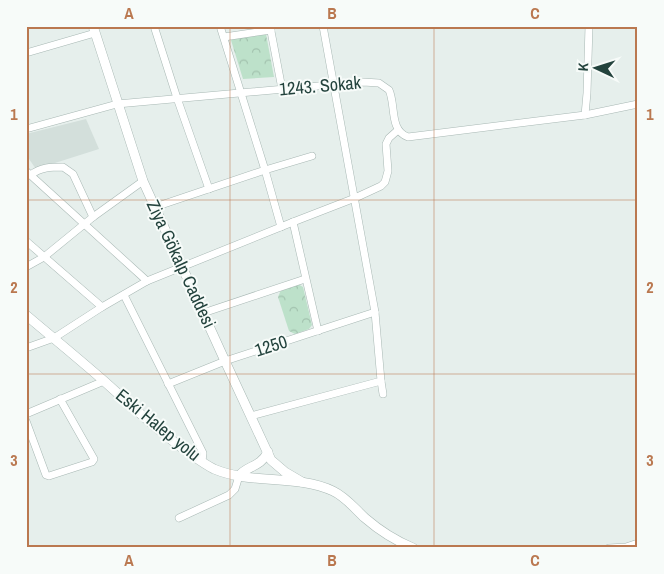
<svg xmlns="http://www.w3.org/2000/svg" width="664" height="574" viewBox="0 0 664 574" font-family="'Archivo Narrow',sans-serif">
<defs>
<pattern id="park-crowns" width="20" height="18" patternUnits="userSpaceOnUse" patternTransform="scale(1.25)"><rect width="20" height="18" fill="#bde1ca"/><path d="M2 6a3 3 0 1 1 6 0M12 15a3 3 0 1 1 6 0" fill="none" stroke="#a2c2ae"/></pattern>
</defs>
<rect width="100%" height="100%" fill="#e6efec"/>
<path fill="#d3dfdb" d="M86 119 99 149 36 169 29 159 26 152V134Z"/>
<g fill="url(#park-crowns)">
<path d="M266 34 274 77 243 79 230 37Z"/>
<path d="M298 284 303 287 312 325 309 329 295 334 289 331 278 297 281 290Z"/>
</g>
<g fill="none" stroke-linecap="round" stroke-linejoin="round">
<defs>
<g id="minor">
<path d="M154 26 177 98 209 189"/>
<path d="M220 26 265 170 281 227"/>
<path d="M270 26 282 89"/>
<path d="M224 37 271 30"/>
<path d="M26 53 95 33"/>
<path d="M585 115 587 93 589 26"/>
<path d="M26 129 117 104 363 82 379 83 389 90C396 105 389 130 408 137L585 115 638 104"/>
<path d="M26 171 147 281"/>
<path d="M31 175C40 167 52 167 63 167L73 174 93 217"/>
<path d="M155 207 265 170 312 156"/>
<path d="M293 222 318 331"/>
<path d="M26 241 102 307"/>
<path d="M26 267 44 257 93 217 143 181"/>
<path d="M124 295 203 453 202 461"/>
<path d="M203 313 305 279"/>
<path d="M26 348 54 338 102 307 147 281 293 222 355 198 381 186 385 182 388 171 386 144 389 138 398 130"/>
<path d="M381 381 383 394"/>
<path d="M168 384 225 361 375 312"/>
<path d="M26 414 104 381"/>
<path d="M251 416 381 381 375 312 323 26"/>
<path d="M26 421 46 475 49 476 92 462 94 459 60 399"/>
<path d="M179 518 229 495 235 489 239 476"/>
<path d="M609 548 626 547 638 543"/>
</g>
<g id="tertiary">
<path d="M93 26 143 181 225 361 271 460 285 472 302 482"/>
<path d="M26 315C52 337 79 359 104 381 133 407 160 433 192 455 199 460 206 465 214 469 252 485 296 474 333 491 346 497 355 509 365 518 380 531 394 540 413 548"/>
<path d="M239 476C247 465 260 468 268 452"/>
</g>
</defs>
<use href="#minor" stroke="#a8b8b4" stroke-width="8"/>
<use href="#tertiary" stroke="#a8b8b4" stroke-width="10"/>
<use href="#minor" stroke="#fff" stroke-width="7"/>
<use href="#tertiary" stroke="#fff" stroke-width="9"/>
</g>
<path fill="none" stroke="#ba7850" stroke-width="1" stroke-opacity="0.55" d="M230 26V548M434 26V548M26 200H638M26 374H638"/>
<g text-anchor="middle" stroke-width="4" stroke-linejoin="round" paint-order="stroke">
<g font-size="18" fill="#23433d" stroke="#f7fbf9">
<text transform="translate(320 86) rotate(-5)" y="6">1243. Sokak</text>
<text transform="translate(181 264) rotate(65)" y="6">Ziya Gökalp Caddesi</text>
<text transform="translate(271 346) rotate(-18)" y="6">1250</text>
<text transform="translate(158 425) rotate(39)" y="6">Eski Halep yolu</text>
</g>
</g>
<rect width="664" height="574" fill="none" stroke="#f7fbf9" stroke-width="55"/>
<g transform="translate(596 68) rotate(274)" stroke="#f7fbf9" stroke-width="4" paint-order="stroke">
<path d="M0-4L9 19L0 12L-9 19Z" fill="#23433d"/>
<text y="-8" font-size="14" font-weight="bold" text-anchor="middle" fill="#23433d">K</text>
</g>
<rect x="28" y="28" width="608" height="518" fill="none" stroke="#ba7850" stroke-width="2"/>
<g font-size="16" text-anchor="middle" font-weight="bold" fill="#ba7850">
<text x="129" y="19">A</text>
<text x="332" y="19">B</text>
<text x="535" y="19">C</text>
<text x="14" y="120">1</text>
<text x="650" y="120">1</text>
<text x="14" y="293">2</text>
<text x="650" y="293">2</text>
<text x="14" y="466">3</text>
<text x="650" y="466">3</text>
<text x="129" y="566">A</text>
<text x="332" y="566">B</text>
<text x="535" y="566">C</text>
</g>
</svg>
